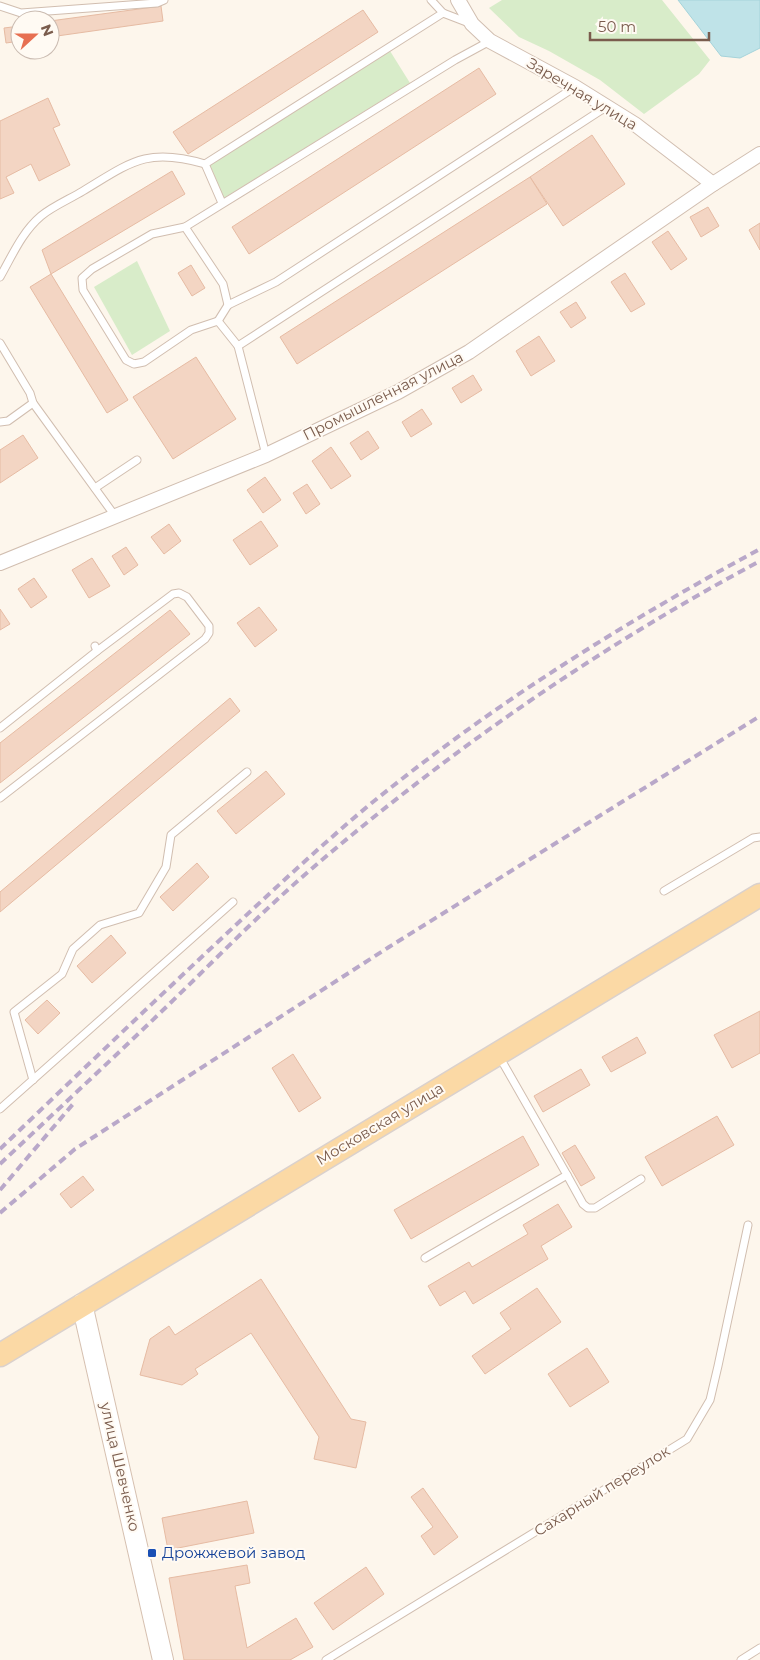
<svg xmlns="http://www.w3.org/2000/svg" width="760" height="1660" viewBox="0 0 760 1660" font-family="Montserrat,sans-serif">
<rect width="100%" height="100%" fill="#fdf6ec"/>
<g fill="#d8ecc9">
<path d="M502 0H662L710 60 699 74 644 114 600 80 549 51 519 37 489 8Z"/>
<path d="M390 51 410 83 224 198 210 165Z"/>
<path d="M137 261 170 331 132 355 94 287Z"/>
</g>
<path fill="#bfe3e8" stroke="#a5d3da" d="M678 0H760V48L740 58 721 56Z"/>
<g fill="#f3d5c3" stroke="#e6bba3">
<path d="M161 6 163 21 50 37V21Z"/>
<path d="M363 10 378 32 188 154 173 132Z"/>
<path d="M20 26V41L6 43 4 28Z"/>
<path d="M479 68 496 94 249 254 232 227Z"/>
<path d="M48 98 60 125 53 128 70 165 39 181 31 164 6 177 14 193 0 199V121Z"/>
<path d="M592 135 625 184 563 226 530 177Z"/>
<path d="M172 171 185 194 51 274 42 250Z"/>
<path d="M530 177 547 204 297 364 280 337Z"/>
<path d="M708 207 719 226 701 237 690 217Z"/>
<path d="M760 223V250L749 230Z"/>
<path d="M668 231 687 259 671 270 652 242Z"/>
<path d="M191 265 205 288 192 296 178 273Z"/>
<path d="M625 273 645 304 631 312 611 282Z"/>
<path d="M51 274 128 400 107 413 30 287Z"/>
<path d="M576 302 586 318 571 328 560 312Z"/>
<path d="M539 336 555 361 531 376 516 351Z"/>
<path d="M196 357 236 419 173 459 133 397Z"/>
<path d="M473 375 482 390 461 403 452 388Z"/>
<path d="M422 409 432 424 411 437 402 422Z"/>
<path d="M368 431 379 448 361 460 350 443Z"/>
<path d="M23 435 38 458 0 483V450Z"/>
<path d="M331 447 351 476 331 489 312 461Z"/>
<path d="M265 477 281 500 263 513 247 490Z"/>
<path d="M307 484 320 504 306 514 293 493Z"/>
<path d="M261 521 278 546 250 565 233 540Z"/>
<path d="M169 524 181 541 164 554 151 537Z"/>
<path d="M126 547 138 565 124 575 112 556Z"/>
<path d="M92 558 110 586 89 598 72 570Z"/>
<path d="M34 578 47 597 31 608 18 589Z"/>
<path d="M259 607 277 630 255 647 237 623Z"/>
<path d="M0 609 10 624 0 630Z"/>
<path d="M170 610 190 634 0 783V743Z"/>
<path d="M230 698 240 711 0 912V892Z"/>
<path d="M266 771 285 794 236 834 217 811Z"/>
<path d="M197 863 209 877 173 911 160 897Z"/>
<path d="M111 935 126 953 92 983 77 966Z"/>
<path d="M47 1000 60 1013 38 1034 25 1020Z"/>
<path d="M760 1011V1053L732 1068 714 1035Z"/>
<path d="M637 1037 646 1053 611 1072 602 1057Z"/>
<path d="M293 1054 321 1098 299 1112 272 1068Z"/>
<path d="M581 1069 590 1085 543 1112 534 1096Z"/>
<path d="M717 1116 734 1145 662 1186 645 1157Z"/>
<path d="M523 1136 539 1165 411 1239 394 1210Z"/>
<path d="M575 1145 595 1178 581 1186 562 1153Z"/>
<path d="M83 1176 94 1190 71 1208 60 1194Z"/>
<path d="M558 1204 572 1227 541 1246 548 1259 473 1304 465 1291 440 1306 428 1286 469 1262 472 1267 528 1234 523 1225Z"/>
<path d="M261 1279 351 1419 366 1422 356 1468 314 1459 319 1437 251 1333 195 1369 198 1374 182 1385 140 1375 150 1339 169 1326 175 1335Z"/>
<path d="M537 1288 561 1322 485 1374 472 1356 511 1329 500 1313Z"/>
<path d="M587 1348 609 1382 570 1407 548 1374Z"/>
<path d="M423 1488 458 1537 434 1555 421 1536 433 1527 411 1497Z"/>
<path d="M247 1501 254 1533 168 1550 162 1518Z"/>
<path d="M247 1565 250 1583 235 1586 247 1648 296 1618 313 1647 290 1660H184L169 1578Z"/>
<path d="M366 1567 384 1594 333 1630 314 1603Z"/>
</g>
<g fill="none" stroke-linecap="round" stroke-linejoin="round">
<defs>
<g id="service">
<path d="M431 0 443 13 469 23"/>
<path d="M0 6 21 13 157 3 164 0"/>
<path d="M490 41 455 60 185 227 152 234 92 269 82 278 83 290 126 360 134 364 144 362 191 330 218 321 238 346 606 107"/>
<path d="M222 203 205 164 443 13"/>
<path d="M185 227 223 284 228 305 218 321"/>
<path d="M0 277C12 256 22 232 41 216 53 206 70 199 83 191 131 162 147 147 205 164"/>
<path d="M228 305 276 282 575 87"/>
<path d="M0 343 30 393 33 403 8 421 0 422"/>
<path d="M238 346 266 455"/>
<path d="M33 403 115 516"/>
<path d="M95 488 137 460"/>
<path d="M0 728 97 651"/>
<path d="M0 798 205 639 209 633V626L187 597 179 593 173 594 97 651 95 646"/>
<path d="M664 891 753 838 760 837"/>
<path d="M33 1080 14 1012 62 974 73 949 100 925 139 913 166 867 171 835 247 772"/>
<path d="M0 1109 233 902"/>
<path d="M567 1175 583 1204 588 1208H595L641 1179"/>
<path d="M425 1258 567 1175 499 1056"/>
<path d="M326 1660 687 1439 710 1400 718 1366 748 1225"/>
<path d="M741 1660 760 1648"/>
</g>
<g id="minor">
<path d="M458 0 472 24 490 41 575 87 636 125 713 184"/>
<path d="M0 563 266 455 398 392 469 352 713 184 760 154"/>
</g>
<path id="secondary" d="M82 1304 163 1660"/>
<path id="primary" d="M0 1355 760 895"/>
</defs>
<use href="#service" stroke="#d1beb0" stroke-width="9"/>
<use href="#minor" stroke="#d1beb0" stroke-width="16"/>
<use href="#secondary" stroke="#d6c0b0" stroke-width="22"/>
<use href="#primary" stroke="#dad1cd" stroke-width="25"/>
<use href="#service" stroke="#fff" stroke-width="7"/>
<use href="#minor" stroke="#fff" stroke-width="14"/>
<use href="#secondary" stroke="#fff" stroke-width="20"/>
<use href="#primary" stroke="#fbd9a5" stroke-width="22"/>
<g stroke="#b9a8c9" stroke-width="4" stroke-dasharray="8 5" stroke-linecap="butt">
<path d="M0 1149C74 1078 148 1007 223 937 270 893 318 848 368 806 489 707 623 623 760 549"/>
<path d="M0 1164C53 1114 107 1064 160 1013 212 963 262 911 316 865 453 748 601 646 760 561"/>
<path d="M0 1190 73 1104"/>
<path d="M0 1213 75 1149 389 947 760 716"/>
</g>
</g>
<rect fill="#1a4fb4" stroke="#fffaf3" stroke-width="2" x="147" y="1548" width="10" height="10" rx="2.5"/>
<g text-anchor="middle" stroke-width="4" stroke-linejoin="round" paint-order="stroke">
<g font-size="15" fill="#7a5c4d" stroke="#fffaf3">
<text transform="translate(582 94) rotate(31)" y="5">Заречная улица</text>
<text transform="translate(383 396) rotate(-27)" y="5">Промышленная улица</text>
<text transform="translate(380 1124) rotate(-31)" y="5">Московская улица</text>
<text transform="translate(120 1467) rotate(77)" y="5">улица Шевченко</text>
<text transform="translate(602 1491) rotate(-32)" y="5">Сахарный переулок</text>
</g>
<g font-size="15" fill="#164399" stroke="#fffaf3" text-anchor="start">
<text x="162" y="1558">Дрожжевой завод</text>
</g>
</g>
<g transform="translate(35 35) rotate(69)"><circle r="24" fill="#fffaf3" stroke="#cabbb1"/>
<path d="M0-4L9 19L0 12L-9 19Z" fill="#e76f51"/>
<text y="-8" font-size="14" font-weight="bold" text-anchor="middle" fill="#7a5c4d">N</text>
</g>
<path d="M590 32v8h119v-8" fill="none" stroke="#7a5c4d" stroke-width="2.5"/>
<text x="598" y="32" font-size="15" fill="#7a5c4d" stroke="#fffaf3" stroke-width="4" paint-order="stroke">50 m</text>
</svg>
